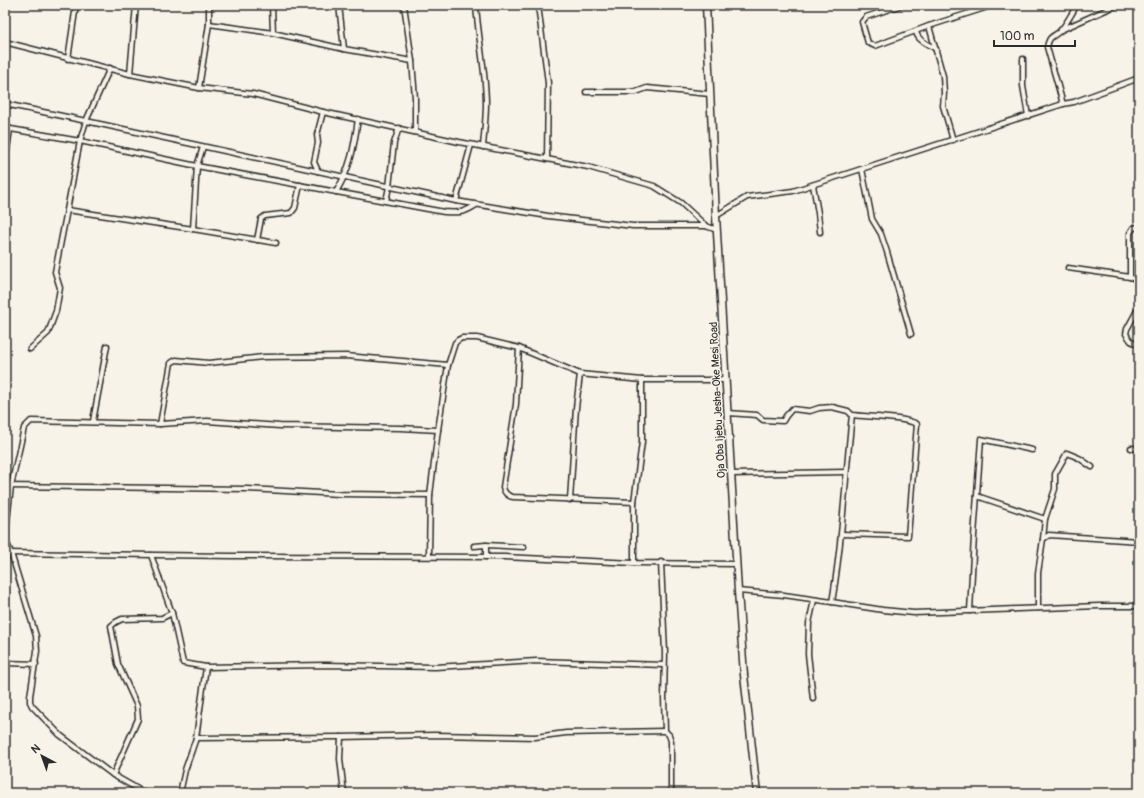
<svg xmlns="http://www.w3.org/2000/svg" width="1144" height="798" viewBox="0 0 1144 798" font-family="Pangolin,sans-serif">
<rect width="100%" height="100%" fill="#f7f3e8"/>
<filter id="ink" filterUnits="userSpaceOnUse"><feTurbulence type="fractalNoise" baseFrequency=".025" numOctaves="2"/><feDisplacementMap in="SourceGraphic" scale="8" xChannelSelector="R" yChannelSelector="G"/><feConvolveMatrix kernelMatrix="1 2 1 2 8 2 1 2 1" color-interpolation-filters="sRGB"/></filter>
<g filter="url(#ink)">
<g fill="none" stroke-linecap="round" stroke-linejoin="round">
<defs>
<g id="street">
<path d="M272 5 273 33"/>
<path d="M339 5 344 49"/>
<path d="M404 5 412 61 415 98V132"/>
<path d="M476 5C478 38 486 71 486 104 486 118 484 133 483 147"/>
<path d="M538 5 548 83 547 159"/>
<path d="M902 5 866 17 862 22 868 43 875 46 929 26 994 5"/>
<path d="M209 24 273 33 344 49 412 61"/>
<path d="M929 26 943 76 944 93 943 106 953 140"/>
<path d="M1061 30 1117 5"/>
<path d="M916 32C918 41 928 44 936 49"/>
<path d="M5 42 130 74 199 88 253 94 323 112 459 142 588 167 654 186 681 203 706 226 717 230"/>
<path d="M68 59 76 5"/>
<path d="M1023 59V86L1028 116"/>
<path d="M130 74 136 5"/>
<path d="M199 88 209 24V5"/>
<path d="M586 92H636L647 88 710 94"/>
<path d="M5 104 86 121 110 68"/>
<path d="M1063 104 1047 47C1050 33 1054 38 1061 30 1067 23 1072 13 1077 5"/>
<path d="M5 128 80 141 197 166 193 229 67 210 80 141 86 121 456 201 548 216 633 226H706"/>
<path d="M203 147 197 166 444 212C459 213 464 213 476 205"/>
<path d="M5 164 10 129"/>
<path d="M862 169 872 219 881 234 887 252 911 334"/>
<path d="M318 171 314 162 318 143 317 135 323 112"/>
<path d="M813 185 818 213 820 232"/>
<path d="M336 192C351 167 354 147 358 119"/>
<path d="M386 201 389 187 394 143 399 128"/>
<path d="M456 201 471 145"/>
<path d="M716 216 747 197 793 191 1063 104 1074 102 1139 78"/>
<path d="M193 229 276 243"/>
<path d="M257 240 261 219 265 216 291 213 295 208 300 185"/>
<path d="M1068 268 1130 277 1135 279 1139 285"/>
<path d="M1130 277V233L1133 228 1139 227"/>
<path d="M1139 307 1127 329 1126 334 1131 341 1139 345"/>
<path d="M519 348 516 404 503 487C504 493 507 496 513 497L634 502"/>
<path d="M30 349 48 333 56 311 60 288 55 272 67 210"/>
<path d="M728 413 757 415 763 420 783 421 786 416 792 409 810 411 819 408 832 407 848 411 852 415C845 478 843 540 832 602L784 595 738 591"/>
<path d="M93 421 107 346"/>
<path d="M160 424 207 421 280 426 401 428 438 430"/>
<path d="M1131 448 1139 449"/>
<path d="M732 474 846 472"/>
<path d="M5 486 247 489 339 494 430 495"/>
<path d="M977 496 1045 519"/>
<path d="M570 500 576 408 580 374"/>
<path d="M842 534 908 536 917 424C904 417 868 417 852 415"/>
<path d="M1043 539 1045 519 1055 489V474L1067 453 1079 458 1092 467"/>
<path d="M486 545 524 547"/>
<path d="M474 546 486 545V557"/>
<path d="M5 553 231 556 504 557 634 563 737 564"/>
<path d="M429 556 430 495 438 430 448 365 455 343 458 340 462 338H477L519 348 580 374 642 380H726"/>
<path d="M661 562 665 653 664 698 665 731 669 735 671 741V793"/>
<path d="M634 563V502L642 442V380"/>
<path d="M832 602 883 610 914 613 1099 606H1139"/>
<path d="M1038 608V573L1043 539 1049 535 1139 541"/>
<path d="M970 611 974 536 981 439 1032 450"/>
<path d="M172 613 183 663 206 667"/>
<path d="M5 663 36 664"/>
<path d="M664 665 536 661 435 667 325 665 206 667 196 738 341 737 434 735 535 737 566 733 665 731"/>
<path d="M813 699 808 654 809 623 814 600"/>
<path d="M341 737 340 759 344 793"/>
<path d="M113 775 138 719 137 706 118 664 111 626 116 622 122 619 162 618 172 613 151 555"/>
<path d="M145 793 113 775 60 735 32 706 30 702V696L37 651 36 636 11 553 5 539 11 486 24 428 31 421 160 424 171 363 176 360 209 363 263 357 346 356 448 365"/>
<path d="M180 793 185 770 196 738"/>
</g>
<path id="secondary" d="M706 5 716 216 738 591 744 675 757 793"/>
</defs>
<use href="#street" stroke="#2b2b2b" stroke-width="7"/>
<use href="#secondary" stroke="#2b2b2b" stroke-width="9"/>
<use href="#street" stroke="#f7f3e8" stroke-width="4"/>
<use href="#secondary" stroke="#f7f3e8" stroke-width="6"/>
</g>
</g>
<g text-anchor="middle" stroke-width="3" stroke-linejoin="round" paint-order="stroke">
<g font-size="11" fill="#2b2b2b" stroke="#f7f3e8">
<text transform="translate(717 400) rotate(-93)" y="4">Oja Oba Ijebu Jesha-Oke Mesi Road</text>
</g>
</g>
<rect width="1144" height="798" fill="none" stroke="#f7f3e8" stroke-width="20"/>
<rect x="10" y="10" width="1124" height="778" fill="none" stroke="#2b2b2b" stroke-width="1.5" filter="url(#ink)"/>
<g transform="translate(42 756) rotate(319)" stroke="#f7f3e8" stroke-width="3" paint-order="stroke">
<path d="M0-3L7 15L0 10L-7 15Z" fill="#2b2b2b"/>
<text y="-6" font-size="11" font-weight="bold" text-anchor="middle" fill="#2b2b2b">N</text>
</g>
<path d="M994 40v6h81v-6" fill="none" stroke="#2b2b2b" stroke-width="2"/>
<text x="1000" y="40" font-size="12" fill="#2b2b2b" stroke="#f7f3e8" stroke-width="3" paint-order="stroke">100 m</text>
</svg>
